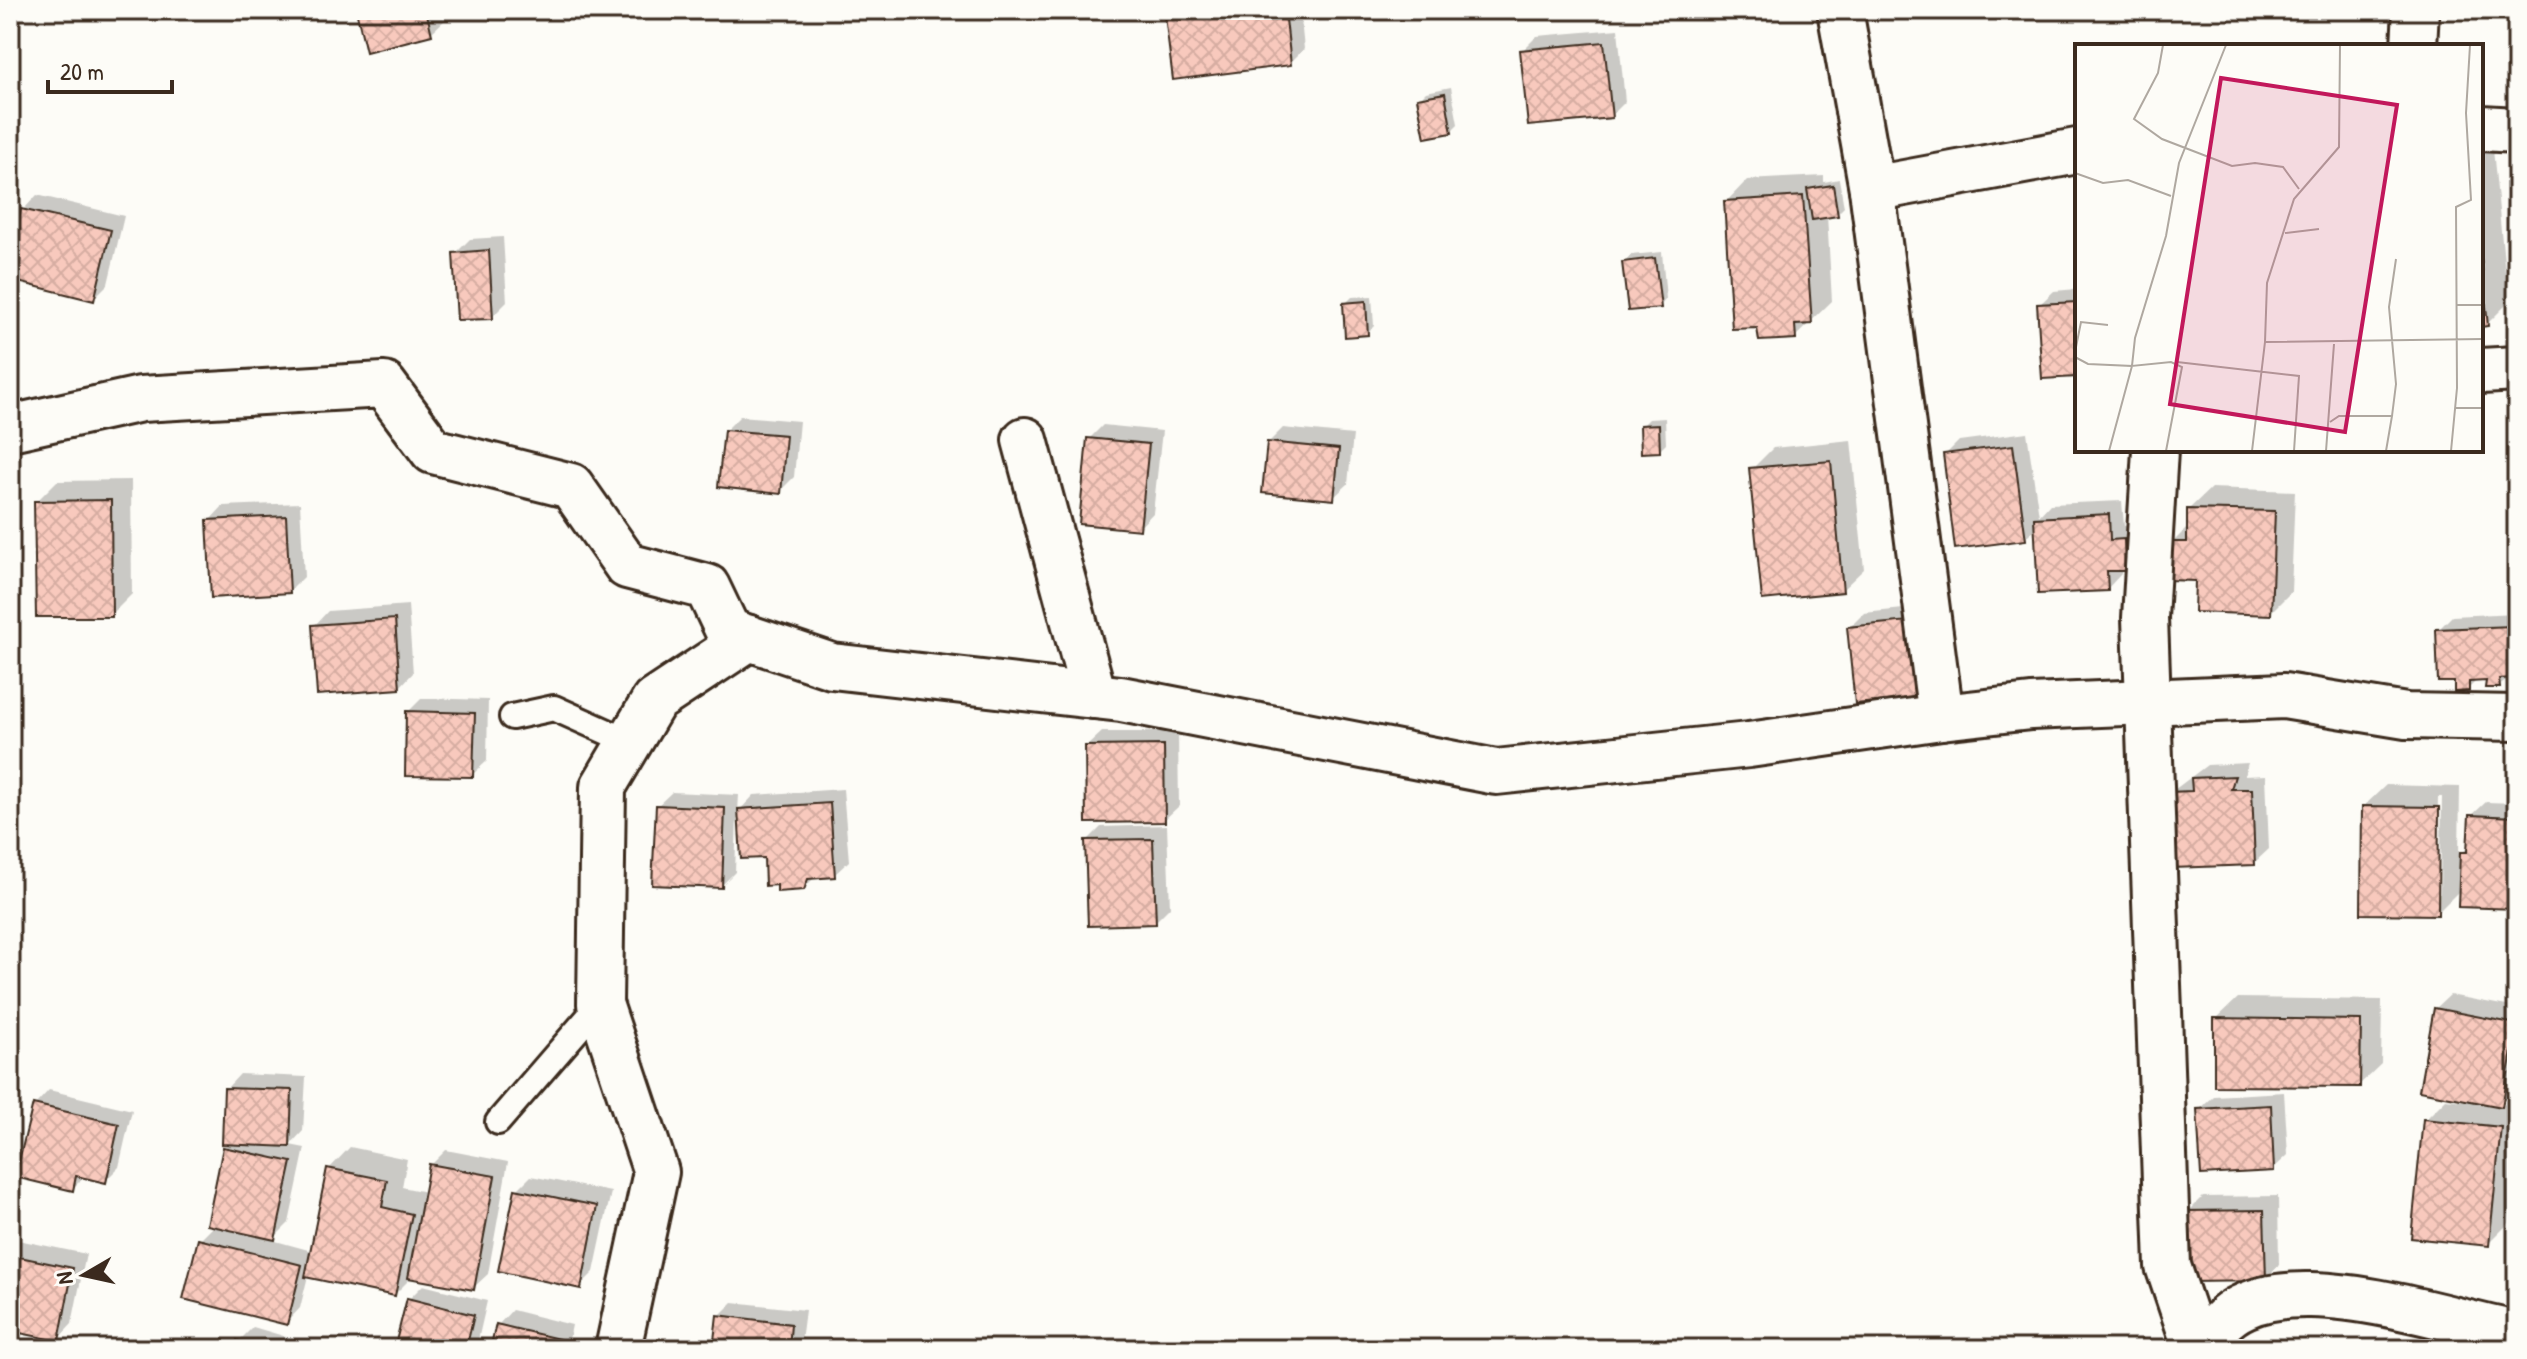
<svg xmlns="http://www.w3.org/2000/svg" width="2527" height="1359" viewBox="0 0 2527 1359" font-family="'Patrick Hand',sans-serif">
<defs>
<pattern id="building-cross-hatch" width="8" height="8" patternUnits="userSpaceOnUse" patternTransform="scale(2)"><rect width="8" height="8" fill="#f8c9bd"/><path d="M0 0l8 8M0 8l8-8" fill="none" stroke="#d6ada2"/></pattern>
</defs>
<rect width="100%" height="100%" fill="#fdfcf7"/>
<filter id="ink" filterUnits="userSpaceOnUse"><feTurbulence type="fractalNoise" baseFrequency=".0125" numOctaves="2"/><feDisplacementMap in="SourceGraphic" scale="16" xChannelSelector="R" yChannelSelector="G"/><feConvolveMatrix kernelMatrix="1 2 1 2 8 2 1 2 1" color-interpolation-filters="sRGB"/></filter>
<g filter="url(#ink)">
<g fill="#0003" fill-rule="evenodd">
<path d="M358 10H443L446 19 431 33Z"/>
<path d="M1173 10H1300L1304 49 1290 63 1167 16Z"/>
<path d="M1618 29 1625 102 1611 116 1523 50 1537 36Z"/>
<path d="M1451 87 1458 124 1451 131 1419 99 1426 92Z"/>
<path d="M2493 149 2508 303 2487 324 2481 325V150Z"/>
<path d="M1824 176V182L1839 179 1844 207 1837 214 1827 215 1832 301 1795 337 1726 202 1747 180Z"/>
<path d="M37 195 124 216 108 284 94 298 10 278 23 210Z"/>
<path d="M503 237 507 302 492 317 456 253 470 239Z"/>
<path d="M1662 252 1666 299 1660 306 1625 262 1631 255Z"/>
<path d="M2077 289V375L2039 305 2054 291Z"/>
<path d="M1372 296 1374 326 1367 333 1345 304 1352 297Z"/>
<path d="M740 416 799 421 794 477 780 491 726 430Z"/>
<path d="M1665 418 1666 444 1660 450 1642 426 1649 419Z"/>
<path d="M1103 425 1162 431 1153 513 1139 528 1089 439Z"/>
<path d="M1283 428 1353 435 1348 484 1333 498 1269 442Z"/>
<path d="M2027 432 2039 516 2050 504 2122 501 2124 526H2138L2139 555 2121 569V574L2107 589 2036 527 2025 538 1945 455 1959 441Z"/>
<path d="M1851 440 1864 569 1842 590 1752 469 1773 448Z"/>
<path d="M131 480 132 594 111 615 36 502 57 481Z"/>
<path d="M2211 488 2295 491 2291 592 2270 613 2197 579 2172 543 2189 526V509Z"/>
<path d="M300 503 304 577 289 592 209 521 223 506Z"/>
<path d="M408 605 413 673 399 688 314 626 328 611Z"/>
<path d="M1923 607 1925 632 1849 628 1864 613Z"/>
<path d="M2517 613V673L2499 686 2488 679H2478L2468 689 2456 680 2438 630 2452 616Z"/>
<path d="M422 698 488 700 487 761 472 775 408 712Z"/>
<path d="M1102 732H1178L1179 806 1164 820 1087 746Z"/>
<path d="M2248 763 2244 776 2266 775 2269 849 2254 863 2170 793 2207 765Z"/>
<path d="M2386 785 2460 787 2459 856 2470 845 2471 816 2486 802 2517 803V907L2461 889 2437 913 2364 806ZM2438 797H2442L2440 894H2436Z"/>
<path d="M843 789 849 861 834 875 816 876 804 888 766 856 740 819H737L735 872 721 886 657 806 672 792 739 795 738 812 754 795Z"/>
<path d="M1167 825 1170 907 1155 922 1087 841 1101 827Z"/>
<path d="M2450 995 2517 1008V1080L2515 1090 2501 1104 2517 1106 2509 1223 2488 1244 2425 1120 2446 1099 2464 1101 2435 1009Z"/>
<path d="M2238 998 2382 1000 2381 1064 2359 1085 2216 1019Z"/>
<path d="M240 1074 306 1077 303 1131 290 1145 305 1148 289 1223 272 1240 312 1251 329 1169 350 1147 407 1159 402 1187 426 1192 431 1165 446 1150 508 1162 488 1274 473 1288 413 1276 395 1294 308 1276 300 1308 286 1323 200 1240 215 1225 225 1148 230 1143 226 1089Z"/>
<path d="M49 1090 132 1110 119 1167 105 1181 85 1176 72 1189 35 1105Z"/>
<path d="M2284 1092 2288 1155 2273 1169 2199 1110 2214 1096Z"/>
<path d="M531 1176 611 1192 594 1272 580 1286 517 1190Z"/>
<path d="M2278 1196 2279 1265 2265 1279 2188 1212 2203 1197Z"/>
<path d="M18 1240 86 1254 72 1324 58 1339 10 1329V1247Z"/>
<path d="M423 1285 487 1301 476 1349H396L409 1299Z"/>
<path d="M733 1302 805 1310 800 1349H715L719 1316Z"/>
<path d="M512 1310 572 1325 567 1349H492L498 1325Z"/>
<path d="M253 1327 297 1340 295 1349H237L239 1341Z"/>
<path d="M193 1346 211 1349H189Z"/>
</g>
<g fill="url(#building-cross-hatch)" stroke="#3b2a1e" stroke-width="2">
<path d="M356 10H426L432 35 366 52Z"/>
<path d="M1210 10H1285L1291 65 1173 80 1165 16Z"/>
<path d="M1604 42 1612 118 1528 126 1520 50Z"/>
<path d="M1445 93 1452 133 1425 138 1417 98Z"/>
<path d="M1833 185 1838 216 1812 220 1807 189Z"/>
<path d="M1803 196 1812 324 1795 325 1796 339 1759 341 1757 328 1732 329 1724 201Z"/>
<path d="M21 209 111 230 94 301 10 280V255Z"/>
<path d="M489 250 493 319 457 320 453 253Z"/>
<path d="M1655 258 1661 308 1628 311 1622 262Z"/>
<path d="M2481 258 2488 326 2481 327Z"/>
<path d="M1366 301 1368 335 1345 337 1343 303Z"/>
<path d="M2077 302V377L2042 379 2037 304Z"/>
<path d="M1659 424 1660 452 1641 453 1640 425Z"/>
<path d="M724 430 786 435 781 494 718 487Z"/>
<path d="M1087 438 1149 444 1140 530 1079 524Z"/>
<path d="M1267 442 1339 449 1334 500 1262 493Z"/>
<path d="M2013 445 2026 540 1955 549 1943 454Z"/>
<path d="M1831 461 1843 592 1762 600 1749 468Z"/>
<path d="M111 500 112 617H36L34 501Z"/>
<path d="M2187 509 2275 511 2271 615 2194 612 2195 581 2169 580 2170 542H2187Z"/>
<path d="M2109 514 2110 540 2124 539 2125 571H2107L2108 591 2038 594 2034 518Z"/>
<path d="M286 516 290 593 211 598 207 520Z"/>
<path d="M395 619 400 689 317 695 312 625Z"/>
<path d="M1909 621 1928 697 1855 704 1847 627Z"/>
<path d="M2513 626 2515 678 2499 679 2500 688H2485L2486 681 2469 682V691L2454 692V682H2438L2436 629Z"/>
<path d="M406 711 475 713 473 777 405 776Z"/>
<path d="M1164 745 1165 822 1086 823 1085 746Z"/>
<path d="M2235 776 2231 789H2252L2255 865 2172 868 2168 792 2192 791 2191 778Z"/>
<path d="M830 803 835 877 808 879 804 890 777 892V885L765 886 764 858 741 859 738 809Z"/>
<path d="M656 805 725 808 722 888 652 885Z"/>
<path d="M2362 806 2439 807 2438 915 2361 914Z"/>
<path d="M2469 815 2517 817V909L2458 907 2460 852H2467Z"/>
<path d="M1153 839 1156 924 1088 926 1085 840Z"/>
<path d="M2434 1008 2517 1024 2502 1107 2419 1091Z"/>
<path d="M2214 1018 2361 1020 2360 1087 2214 1086Z"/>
<path d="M224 1088 292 1090 290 1147 222 1144Z"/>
<path d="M33 1104 119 1124 106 1183 76 1176 73 1191 15 1177Z"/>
<path d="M2271 1105 2274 1171 2201 1175 2197 1109Z"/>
<path d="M2423 1119 2501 1127 2489 1246 2411 1238Z"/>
<path d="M223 1147 292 1162 275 1240 207 1225Z"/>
<path d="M429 1164 495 1176 474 1290 408 1278Z"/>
<path d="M327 1168 387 1180 382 1207 412 1214 395 1296 305 1277Z"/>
<path d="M515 1189 597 1206 581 1289 498 1271Z"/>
<path d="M2264 1210 2266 1281 2188 1282 2186 1211Z"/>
<path d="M198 1239 302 1265 287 1325 183 1299Z"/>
<path d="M10 1255 73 1268 59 1341 10 1331Z"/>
<path d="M407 1298 474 1315 466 1349H394Z"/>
<path d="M717 1315 791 1324 789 1349H713Z"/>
<path d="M496 1324 559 1339 557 1349H490Z"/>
<path d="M237 1340 268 1349H235Z"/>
</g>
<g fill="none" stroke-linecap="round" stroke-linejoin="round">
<defs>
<g id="service">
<path d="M512 717 554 708 630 742"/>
<path d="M498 1122 600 1004"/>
</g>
<g id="minor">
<path d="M1840 10 1872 189 1941 717 2031 707 2284 696 2406 716 2517 718"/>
<path d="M2414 46 2416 10"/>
<path d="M2481 128 2517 130"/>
<path d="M1872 189 2077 151"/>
<path d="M2481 371 2517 369"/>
<path d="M10 428 141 399 384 385 433 451 571 486 627 566 707 587 728 631 832 666 1121 699 1496 772 1749 745 1941 717"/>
<path d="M1025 440 1094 696"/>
<path d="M2155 450 2145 618 2168 1266 2196 1349"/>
<path d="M618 1349 656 1172 600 1004 603 787 654 701 749 638"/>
<path d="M2205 1349C2241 1245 2441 1321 2517 1334"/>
</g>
</defs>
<use href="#service" stroke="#3b2a1e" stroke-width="30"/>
<use href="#minor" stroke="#3b2a1e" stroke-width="50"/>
<use href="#service" stroke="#fdfcf7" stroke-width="24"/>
<use href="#minor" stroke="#fdfcf7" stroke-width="44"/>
</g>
</g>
<g transform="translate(2075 44)">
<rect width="408" height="408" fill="#fdfcf7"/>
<path fill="none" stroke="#afa8a0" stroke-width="2" d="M88 1 83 29 59 75 87 95 157 122 180 119 208 123 224 145M0 129 28 139 53 136 96 152M210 189 244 185M382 261H408M190 298 192 239 219 155 264 103 265 1M0 308 6 278 33 281M0 313 13 320 57 322 34 407M102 318 224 332 219 407M381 364H408M317 372 321 340 314 263 321 215M255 378 264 372H317L311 407M91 407 107 323 96 318 57 322 60 294 91 192 104 119 151 1M177 407 190 298 408 295M251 407 259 300M376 407 382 344 381 163 396 156 391 69 395 1"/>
<path fill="#c2185b" fill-opacity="0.15" stroke="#c2185b" stroke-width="4" d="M146 34 322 61 270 388 95 360Z"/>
<rect width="408" height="408" fill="none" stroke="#3b2a1e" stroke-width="4"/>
</g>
<rect width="2527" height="1359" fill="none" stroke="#fdfcf7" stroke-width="40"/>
<rect x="20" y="20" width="2487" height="1319" fill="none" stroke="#3b2a1e" stroke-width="3" filter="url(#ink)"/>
<g transform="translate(84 1275) rotate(261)" stroke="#fdfcf7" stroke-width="6" paint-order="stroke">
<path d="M0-6L14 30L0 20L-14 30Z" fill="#3b2a1e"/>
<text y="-12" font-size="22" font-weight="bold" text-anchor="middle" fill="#3b2a1e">N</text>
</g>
<path d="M48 80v12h124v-12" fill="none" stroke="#3b2a1e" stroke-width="4"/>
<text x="60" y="80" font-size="24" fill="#3b2a1e" stroke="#fdfcf7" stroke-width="6" paint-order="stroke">20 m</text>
</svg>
